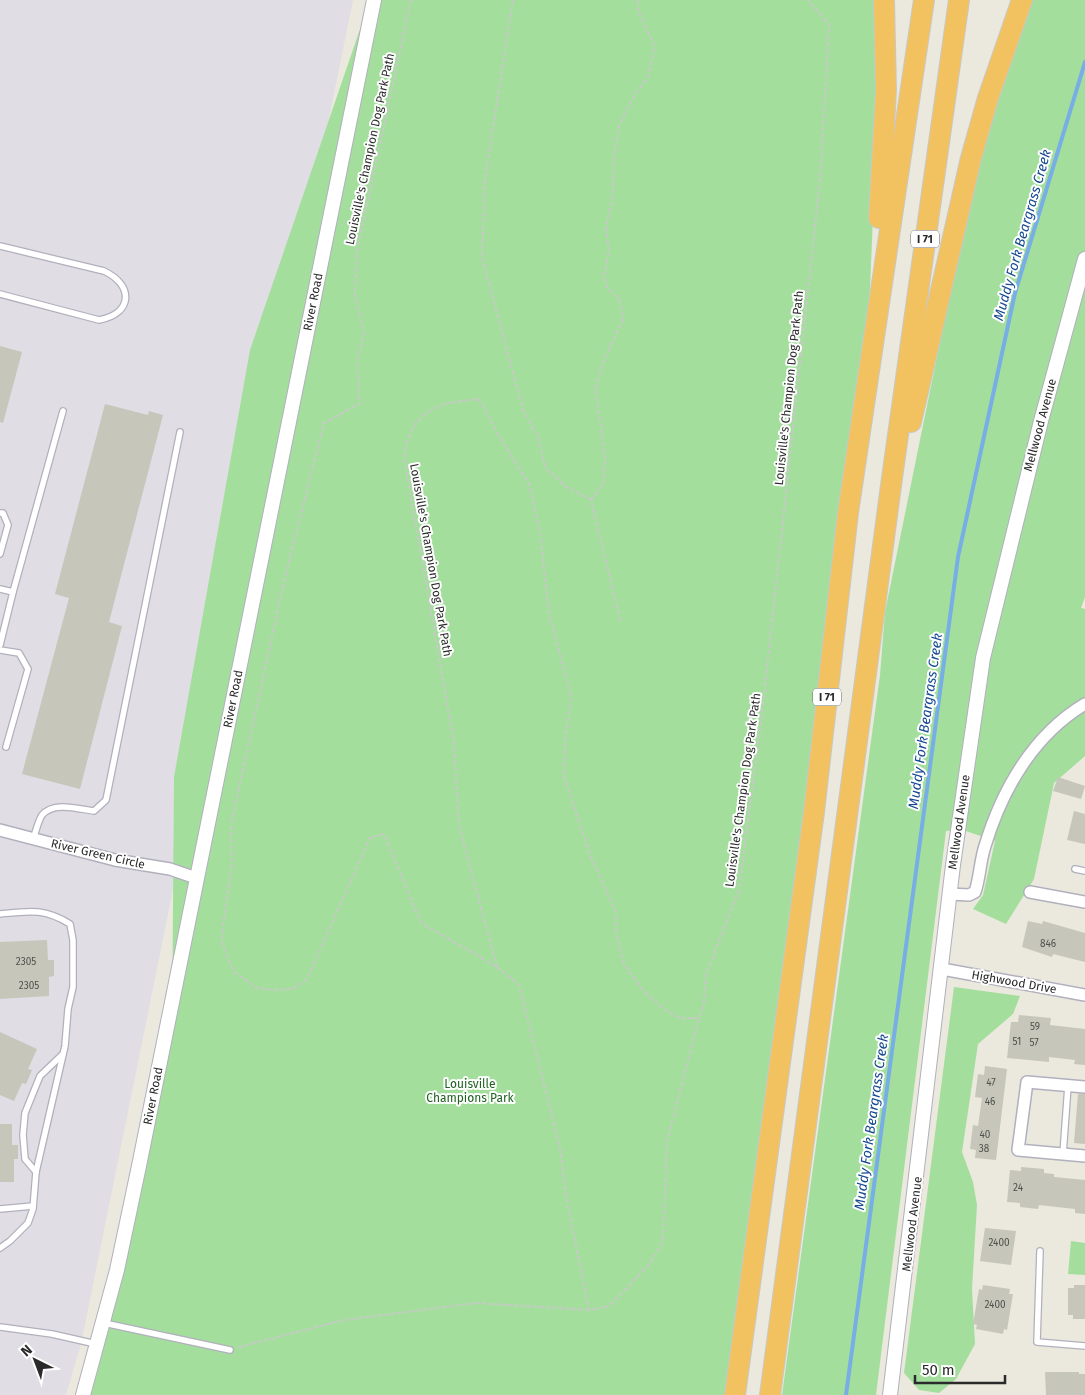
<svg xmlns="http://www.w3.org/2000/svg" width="1085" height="1395" viewBox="0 0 1085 1395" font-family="'Fira Sans',sans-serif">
<rect width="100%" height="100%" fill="#ebe8dd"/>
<path fill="#e1dde4" d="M0 0H353L81 1344 66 1395H0Z"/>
<g fill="#a4de9d">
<path d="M370 0H882L870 289 781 1054 728 1395H89L172 1034 174 777 250 350Z"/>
<path d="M1029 0H1085V597L1081 608 1085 609V756L1054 783 1034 879 1006 924 973 909 983 895 995 841 963 830 946 831 876 1395H782L880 675 885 612 980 145Z"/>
<path d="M954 987 1020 996 1013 1014 978 1044 962 1152 973 1182 977 1205 972 1289 975 1344 956 1379 939 1393 919 1390 904 1373Z"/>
<path d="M1071 1241 1085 1243V1275L1068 1274Z"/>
</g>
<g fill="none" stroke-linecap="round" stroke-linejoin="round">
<path stroke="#77aee6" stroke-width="4" d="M846 1395 958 557 1015 293 1085 62"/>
</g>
<g fill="#c7c6bb">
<path d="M0 346 22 352 3 423 0 422Z"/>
<path d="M105 404 148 415 149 411 163 415 109 622 122 626 80 789 22 774 69 598 55 594Z"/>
<path d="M1058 777 1085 786 1081 799 1053 791Z"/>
<path d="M1074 811 1085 814V844L1067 840Z"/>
<path d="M1028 921 1042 924 1043 921 1085 933V962L1053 954 1052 957 1022 947Z"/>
<path d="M47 940 48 960H54V976L49 977V996L0 999V942Z"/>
<path d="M1019 1015 1051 1018 1050 1025 1085 1029V1065L1074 1064 1075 1060 1049 1057V1062L1007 1058 1011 1022H1018Z"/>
<path d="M0 1032 37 1049 28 1069 32 1070 26 1084 22 1083 14 1101 0 1095Z"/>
<path d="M985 1066 1007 1069 996 1160 975 1158 976 1150 970 1149 973 1125 978 1126 982 1098 975 1097 978 1074 984 1075Z"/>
<path d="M1078 1094H1085V1144L1074 1143Z"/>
<path d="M0 1124H12V1145H18V1159H14V1182H0Z"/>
<path d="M1021 1167 1044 1169V1173L1054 1174V1177L1085 1180V1214L1075 1213V1209L1039 1205 1038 1209 1020 1207V1203L1007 1202 1010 1170 1021 1171Z"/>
<path d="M985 1228 1016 1231 1011 1265 980 1261Z"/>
<path d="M983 1285 1010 1289 1009 1294H1013L1007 1330 1004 1329 1003 1334 976 1329 977 1325 973 1324 979 1289 982 1290Z"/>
<path d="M1074 1285H1085V1319H1073V1315H1068V1288H1074Z"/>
<path d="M1045 1372H1079V1374H1085V1395H1046Z"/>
</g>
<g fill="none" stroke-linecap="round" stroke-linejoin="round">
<defs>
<g id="service">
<path d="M0 246 104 271C134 285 133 314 99 320L0 294"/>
<path d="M0 513H3L8 525 0 554"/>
<path d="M0 589 13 592 0 645"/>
<path d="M13 592 63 411"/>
<path d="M0 650 19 653 28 669 6 747"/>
<path d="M33 838C36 832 38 821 42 815 54 801 78 809 94 811L106 800 180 432"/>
<path d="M1075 869 1085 871"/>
<path d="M0 914C29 911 44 908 70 924L73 940V987L68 1009 65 1046 36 1172 33 1209 28 1223 10 1241 0 1248"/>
<path d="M1063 1154 1068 1086"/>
<path d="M36 1172 25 1159 23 1135 25 1113 40 1076 62 1055"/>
<path d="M0 1209 33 1206"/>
<path d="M1040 1251 1037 1342 1085 1346"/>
<path d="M104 1323 230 1350"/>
<path d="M0 1327 52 1334 96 1344"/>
</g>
<g id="minor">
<path d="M0 830 115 860 170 869 196 878"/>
<path d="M1030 892 1085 902"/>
<path d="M950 894 969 895 975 892C980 877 980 861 985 846 1002 790 1033 735 1085 704"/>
<path d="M942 969 1085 995"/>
<path d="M1085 1087 1027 1082 1018 1150 1085 1156"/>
</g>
<g id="tertiary">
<path d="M83 1395 117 1270 139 1166 374 0"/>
<path d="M890 1395 953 865 983 658 1041 421 1085 259"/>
</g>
<g id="motorway">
<path d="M879 218 886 90 884 0"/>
<path d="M911 422 971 158 988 98 1022 0"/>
<path d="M735 1395 814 812 848 513 924 0"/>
<path d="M770 1395 892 478 959 0"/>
</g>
</defs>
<use href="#service" stroke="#b1b0bd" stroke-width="8"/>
<use href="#minor" stroke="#b1b0bd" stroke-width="14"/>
<use href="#tertiary" stroke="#b1b0bd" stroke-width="16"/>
<use href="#motorway" stroke="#c8c8c8" stroke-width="22"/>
<g stroke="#c8c8c8" stroke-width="2" stroke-dasharray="4 2.5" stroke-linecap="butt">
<path d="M411 0 357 252 355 295 364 334 358 359 359 404 324 423 282 590 231 824 232 863 221 941 234 972 257 988 275 990 293 989 307 979 370 838 384 834 421 923 497 967 519 985 561 1153 566 1196 589 1310"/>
<path d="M513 0 485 179 482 257 523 410 537 435 546 469 567 487 591 500 621 623"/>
<path d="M591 500 603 485 605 457 595 388 604 360 623 319 619 299 607 287 604 274 609 251 606 227 612 201 615 150 619 125 635 94 648 77 655 47 638 11 637 0"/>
<path d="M497 967 459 826 454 743 404 459C409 412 435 403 478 399L485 408 495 429 530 486 540 533 549 613 571 697 565 742 564 776 590 855 616 912V933L624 964 642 989 661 1007 680 1018H699L704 1003 706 974 739 890 762 714 820 180 829 25 808 0"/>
<path d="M239 1347 344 1320 476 1303 589 1310 609 1306 650 1264 663 1241 667 1141 699 1018"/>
</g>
<use href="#service" stroke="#fff" stroke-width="5.5"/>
<use href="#minor" stroke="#fff" stroke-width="11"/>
<use href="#tertiary" stroke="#fff" stroke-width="14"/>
<use href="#motorway" stroke="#f3c260" stroke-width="20"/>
</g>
<g text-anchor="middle" stroke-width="4" stroke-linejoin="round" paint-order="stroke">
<g font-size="10" fill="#51514e">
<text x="1048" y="947">846</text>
<text x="26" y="965">2305</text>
<text x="29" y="989">2305</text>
<text x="1035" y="1030">59</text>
<text x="1017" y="1045">51</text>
<text x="1034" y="1046">57</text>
<text x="991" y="1086">47</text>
<text x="990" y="1105">46</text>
<text x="985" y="1138">40</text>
<text x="984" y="1152">38</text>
<text x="1018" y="1191">24</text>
<text x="999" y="1246">2400</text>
<text x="995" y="1308">2400</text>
</g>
<g fill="#fff" stroke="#6a6a6a" stroke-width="1">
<rect x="911" y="230.5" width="28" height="17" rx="4"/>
<rect x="813" y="688.5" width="28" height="17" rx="4"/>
</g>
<g font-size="11" font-weight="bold" fill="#2a2a2a">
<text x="925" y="243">I 71</text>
<text x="827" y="701">I 71</text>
</g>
<g font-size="12" fill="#2a2a2a" stroke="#fff">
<text transform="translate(370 149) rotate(-78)" y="4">Louisville's Champion Dog Park Path</text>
<text transform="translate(313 302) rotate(-79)" y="4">River Road</text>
<text transform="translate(789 388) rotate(-84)" y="4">Louisville's Champion Dog Park Path</text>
<text transform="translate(1040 425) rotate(-75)" y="4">Mellwood Avenue</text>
<text transform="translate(431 560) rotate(80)" y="4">Louisville's Champion Dog Park Path</text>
<text transform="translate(233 699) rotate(-79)" y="4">River Road</text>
<text transform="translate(743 790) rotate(-82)" y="4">Louisville's Champion Dog Park Path</text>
<text transform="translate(959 822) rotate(-82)" y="4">Mellwood Avenue</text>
<text transform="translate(98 854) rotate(13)" y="4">River Green Circle</text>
<text transform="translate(1014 982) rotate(10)" y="4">Highwood Drive</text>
<text transform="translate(153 1096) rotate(-79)" y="4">River Road</text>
<text transform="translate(912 1224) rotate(-83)" y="4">Mellwood Avenue</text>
</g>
<g font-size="12" fill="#1f6221" stroke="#fff">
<text x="470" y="1088">Louisville<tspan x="470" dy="14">Champions Park</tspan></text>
</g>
<g font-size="14" font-style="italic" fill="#164a92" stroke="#fff">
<text transform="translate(1022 235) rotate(-74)" y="5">Muddy Fork Beargrass Creek</text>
<text transform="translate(925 721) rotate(-82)" y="5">Muddy Fork Beargrass Creek</text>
<text transform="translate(871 1122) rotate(-82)" y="5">Muddy Fork Beargrass Creek</text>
</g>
</g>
<g transform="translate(35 1360) rotate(318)" stroke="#ffffff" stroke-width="4" paint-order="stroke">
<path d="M0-4L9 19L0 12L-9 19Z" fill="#2a2a2a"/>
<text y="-8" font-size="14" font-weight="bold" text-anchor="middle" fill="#2a2a2a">N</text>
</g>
<path d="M915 1375v8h90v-8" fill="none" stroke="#2a2a2a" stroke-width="2.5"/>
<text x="922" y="1375" font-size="15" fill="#2a2a2a" stroke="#ffffff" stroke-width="4" paint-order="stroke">50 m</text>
</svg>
